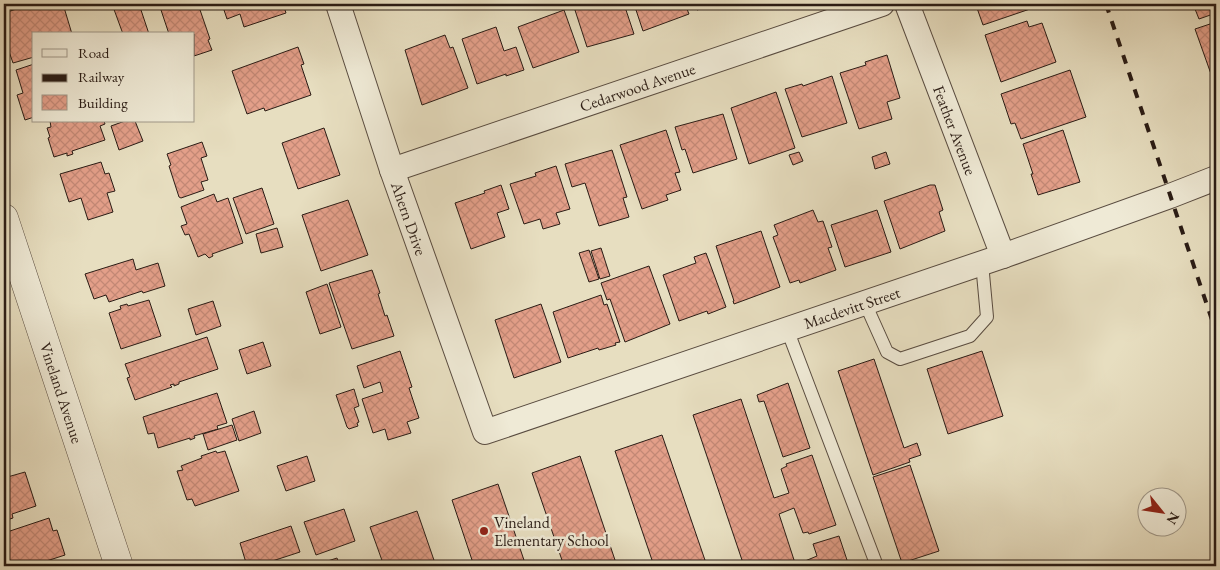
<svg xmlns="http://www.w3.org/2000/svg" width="1220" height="570" viewBox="0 0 1220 570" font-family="'EB Garamond',serif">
<defs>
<pattern id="building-cross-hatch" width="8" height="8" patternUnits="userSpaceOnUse" patternTransform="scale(1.25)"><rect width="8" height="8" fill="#e39f89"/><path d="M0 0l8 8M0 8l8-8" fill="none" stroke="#c38875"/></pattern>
</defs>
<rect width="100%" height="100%" fill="#e7dec0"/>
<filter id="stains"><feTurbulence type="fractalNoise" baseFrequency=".004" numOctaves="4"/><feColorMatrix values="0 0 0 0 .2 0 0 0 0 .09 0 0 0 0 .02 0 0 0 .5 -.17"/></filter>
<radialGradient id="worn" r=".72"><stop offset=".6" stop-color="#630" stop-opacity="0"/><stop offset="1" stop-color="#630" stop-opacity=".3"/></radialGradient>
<g fill="url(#building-cross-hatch)" stroke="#2a1c15">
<path d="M32 4H63L72 34H34V57L13 63 5 40 4 41V13Z"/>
<path d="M112 4H139L149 34H123Z"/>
<path d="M159 4H198L210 39 208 40 212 50 194 56V34H169Z"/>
<path d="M222 4H283L286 13 244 27 240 14 227 19Z"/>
<path d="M573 4H624L634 34 587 47Z"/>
<path d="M634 4H685L689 14 643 31Z"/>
<path d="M695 4H717L697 10Z"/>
<path d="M978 4H1028L1030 9 983 25 977 8 979 7Z"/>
<path d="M1193 4H1216V13L1199 19Z"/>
<path d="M564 10 579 52 533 68 518 27Z"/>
<path d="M1027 21 1029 27 1042 23 1056 62 1001 82 985 35Z"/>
<path d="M1216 22V73L1211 74 1195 29Z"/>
<path d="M496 27 504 51 516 47 524 70 506 76V74L477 84 462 39Z"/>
<path d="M445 35 450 48 453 47 468 88 422 105 405 50Z"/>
<path d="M298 47 304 64 301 65 311 95 265 111 264 108 247 114 232 71Z"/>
<path d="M887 55 900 98 887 102 892 119 859 129 840 73 866 65 865 62Z"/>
<path d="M34 64V117L25 120 17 95 23 93 16 70Z"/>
<path d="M1070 70 1086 117 1021 139 1015 123 1011 124 1001 94Z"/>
<path d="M832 76 847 123 802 137 785 89 802 84 803 86Z"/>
<path d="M776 92 795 148 749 164 731 108Z"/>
<path d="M723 114 737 159 693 173 685 149 682 150 675 127Z"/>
<path d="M50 121H104L105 124 100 126 105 140 72 151 73 154 67 156V153L54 157 48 138 50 137 47 128 51 127Z"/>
<path d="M125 121H135L143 141 119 150 111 126Z"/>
<path d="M324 128 340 175 298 189 282 143Z"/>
<path d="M666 130 680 172 675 173 681 190 666 195 668 200 642 209 620 145Z"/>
<path d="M1063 130 1080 182 1038 195 1031 174H1033L1023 144Z"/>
<path d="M202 142 207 156 201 158 208 180 201 182 204 190 181 198 179 197 169 166 171 165 167 154Z"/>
<path d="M612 150 627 197 623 198 629 217 599 226 585 183 572 187 565 164Z"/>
<path d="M799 152 803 161 793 165 789 155Z"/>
<path d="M886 152 890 164 875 169 872 157Z"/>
<path d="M101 162 105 174 109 173 115 191 107 193 113 212 88 220 81 198 69 202 60 174Z"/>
<path d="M556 166 570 209 556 213 560 224 543 229 540 219 524 224 510 184 536 176 535 173Z"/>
<path d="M501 185 509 209 497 213 505 237 471 249 455 203 485 193 484 191Z"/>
<path d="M930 185H935L943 210 939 212 945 231 900 249 884 201Z"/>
<path d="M262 188 274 224 246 234 233 198Z"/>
<path d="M214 194 217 202 228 198 243 243 212 254 213 256 209 258 205 254 198 257 189 234 185 235 181 226 187 224 181 207Z"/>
<path d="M348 200 368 255 321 271 302 215Z"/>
<path d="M813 210 818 222 823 221 832 247 828 248 836 270 800 283 799 280 790 283 773 237 778 235 774 225Z"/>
<path d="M877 210 891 252 845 267 831 225Z"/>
<path d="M277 228 283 247 261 253 256 234Z"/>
<path d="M761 231 780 287 734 304 733 301H734L716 246Z"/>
<path d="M601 248 610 276 600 279 591 251Z"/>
<path d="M589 250 599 279 589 282 579 253Z"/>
<path d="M706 253 726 307 708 314 707 311 679 321 663 275 696 263 694 257Z"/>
<path d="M133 259 136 270 158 263 165 286 143 293 142 291 109 302 106 295 94 299 85 274Z"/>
<path d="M649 266 670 324 625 342 610 299 607 300 601 283Z"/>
<path d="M372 270 380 293 378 294 385 316 387 315 394 336 352 349 329 283Z"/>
<path d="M327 284 341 327 320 334 306 292Z"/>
<path d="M601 295 604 305 607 304 620 342 615 343 616 345 599 350 598 348 568 358 553 312Z"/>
<path d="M149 300 161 336 121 349 109 313 121 309 120 306 127 304 128 306Z"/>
<path d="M213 301 221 326 196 335 188 309Z"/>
<path d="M541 304 561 362 514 378 495 320Z"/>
<path d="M207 337 218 369 179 382V384L174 386V384L170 385 172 387 135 400 127 378 130 377 125 364Z"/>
<path d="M263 342 271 366 247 374 239 350Z"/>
<path d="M400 351 412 387 409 388 419 418 407 422 411 433 388 440 385 429 373 433 362 399 383 392 380 382 364 388 357 366Z"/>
<path d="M982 351 1003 416 948 434 927 369Z"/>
<path d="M874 359 904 448 917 443 921 455 909 459 910 462 873 475 838 371Z"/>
<path d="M788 383 810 448 783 457 764 401 759 402 757 395Z"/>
<path d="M354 389 359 406 354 408 359 422 357 423 358 426 349 429 347 427 336 395Z"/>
<path d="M217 393 227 423 217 426 218 429 194 436 195 438 190 440V438L158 448 154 433 148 434 143 417Z"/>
<path d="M741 399 774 498 789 493 781 469 787 466 786 464 812 455 836 525 809 534 808 532 803 533 794 508 779 514 796 566H744L693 415Z"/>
<path d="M254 411 261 433 239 441 232 419Z"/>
<path d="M232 425 237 440 208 450 203 434Z"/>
<path d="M662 435 707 566H654L615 451Z"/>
<path d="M216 451 217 453 225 451 239 491 195 506 192 499 187 500 177 471 183 470 181 466 202 458 201 456Z"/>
<path d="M307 456 315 481 286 491 277 466Z"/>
<path d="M580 456 617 566H564L532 473Z"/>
<path d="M910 465 939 551 902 563 873 477Z"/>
<path d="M25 472 36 506 12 514 13 518 4 521V478Z"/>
<path d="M498 484 526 566H474L452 500Z"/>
<path d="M344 509 355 541 316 555 304 522Z"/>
<path d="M417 511 436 566H384L370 527Z"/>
<path d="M49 518 53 531 57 530 65 555 31 566H4V533Z"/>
<path d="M291 526 300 552 257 566H247L240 543Z"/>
<path d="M839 536 849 566H807L805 561 817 556 813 544Z"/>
<path d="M337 558 340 566H312Z"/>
</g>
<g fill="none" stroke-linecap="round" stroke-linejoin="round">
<defs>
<g id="service">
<path d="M865 303 887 352 900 359 970 336 987 317 982 263"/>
<path d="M787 329 877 566"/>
</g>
<g id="minor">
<path id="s1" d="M338 4 392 170 485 432 1003 256 1170 196 1216 178"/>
<path id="s2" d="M907 4 1003 256"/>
<path id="s3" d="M392 170 882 4"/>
</g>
<g id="tertiary">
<path id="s4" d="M4 218 119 566"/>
</g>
</defs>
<use href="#service" stroke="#594c40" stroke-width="14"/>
<use href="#minor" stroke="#594c40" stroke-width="26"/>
<use href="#tertiary" stroke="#594c40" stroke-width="29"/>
<use href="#service" stroke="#efead6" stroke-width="12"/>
<use href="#minor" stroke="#efead6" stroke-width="24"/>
<use href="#tertiary" stroke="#efead6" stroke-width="28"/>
<path stroke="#2a1c15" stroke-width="4" stroke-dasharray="9 9" stroke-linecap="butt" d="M1106 4 1216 332"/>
</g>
<circle fill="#8f2418" stroke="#efead6" stroke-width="2" cx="484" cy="531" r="5"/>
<g text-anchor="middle" stroke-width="5" stroke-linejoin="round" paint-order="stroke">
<g font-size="16" fill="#2a1c15" stroke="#efead6">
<text dy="6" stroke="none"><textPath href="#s3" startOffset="259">Cedarwood Avenue</textPath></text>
<text dy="6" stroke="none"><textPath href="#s2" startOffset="135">Feather Avenue</textPath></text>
<text dy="6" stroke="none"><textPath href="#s1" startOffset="226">Ahern Drive</textPath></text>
<text dy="6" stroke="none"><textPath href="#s1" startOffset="840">Macdevitt Street</textPath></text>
<text dy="6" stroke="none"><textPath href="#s4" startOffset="184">Vineland Avenue</textPath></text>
</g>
<g font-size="16" fill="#2a1c15" stroke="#efead6" text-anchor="start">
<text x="494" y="528">Vineland<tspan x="494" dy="18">Elementary School</tspan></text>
</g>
</g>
<rect width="1220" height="570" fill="none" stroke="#e7dec0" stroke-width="20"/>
<rect x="5" y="5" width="1210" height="560" fill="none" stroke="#2a1c15" stroke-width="2.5"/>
<rect x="10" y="10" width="1200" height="550" fill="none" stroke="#2a1c15"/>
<rect x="32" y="32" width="162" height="90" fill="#efead6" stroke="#a09889"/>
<rect x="42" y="49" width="25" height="8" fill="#efead6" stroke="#a09889"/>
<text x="78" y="58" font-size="15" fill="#2a1c15">Road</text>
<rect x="42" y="74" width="25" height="8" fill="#2a1c15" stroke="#a09889"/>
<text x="78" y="82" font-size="15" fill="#2a1c15">Railway</text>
<rect x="42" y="95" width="25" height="15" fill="url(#building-cross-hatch)" stroke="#a09889"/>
<text x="78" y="108" font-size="15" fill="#2a1c15">Building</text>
<g transform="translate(1162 512) rotate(120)"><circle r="24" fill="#efead6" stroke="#a09889"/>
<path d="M0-4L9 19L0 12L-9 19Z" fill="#8f2418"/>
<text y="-8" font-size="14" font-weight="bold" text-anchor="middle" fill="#2a1c15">N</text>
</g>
<rect width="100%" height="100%" filter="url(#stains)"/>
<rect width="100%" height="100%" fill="url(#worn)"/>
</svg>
